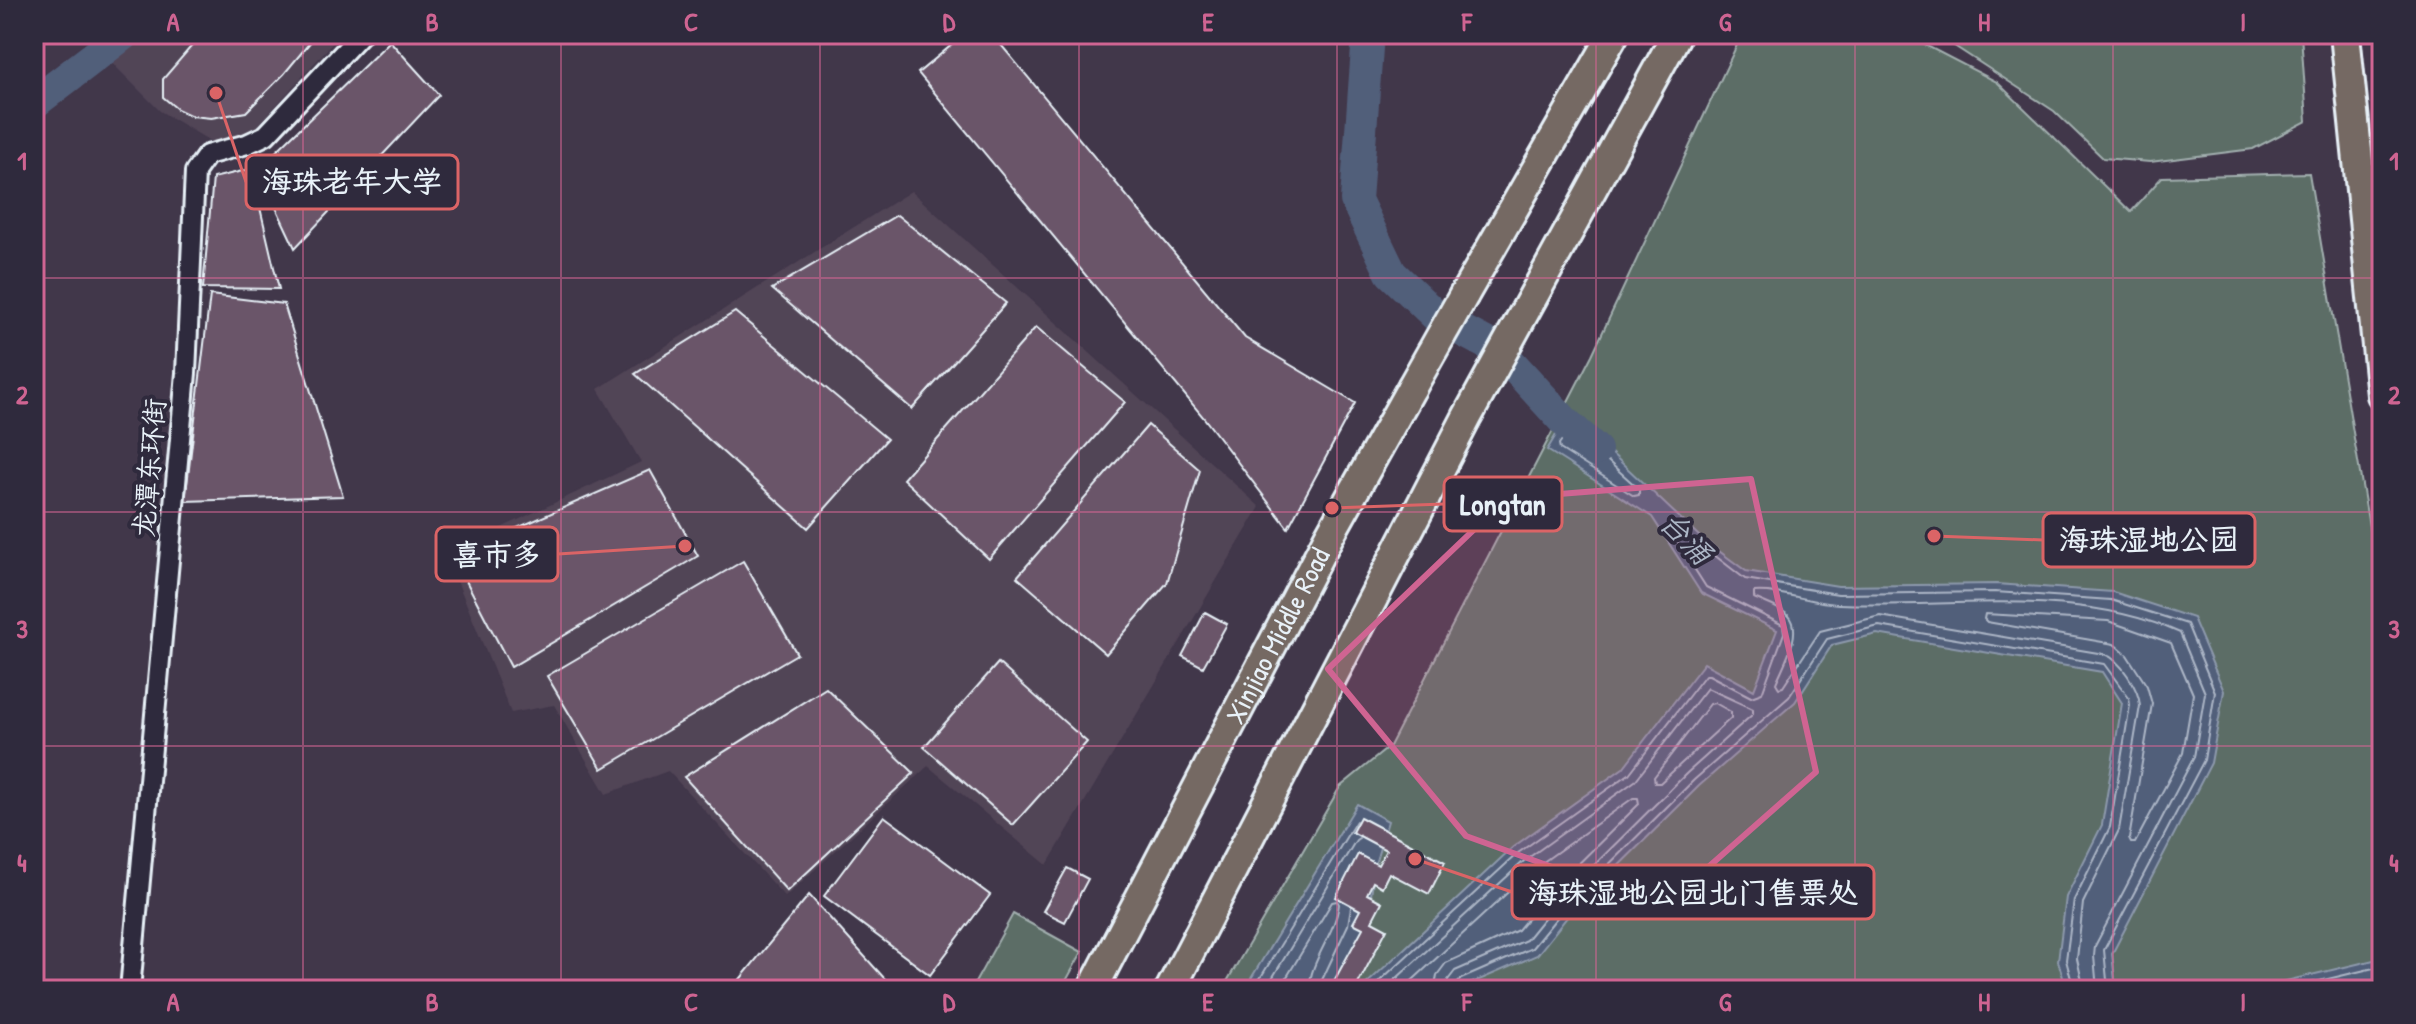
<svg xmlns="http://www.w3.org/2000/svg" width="2416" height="1024" viewBox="0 0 2416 1024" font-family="'Patrick Hand','LXGW WenKai TC',sans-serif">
<rect width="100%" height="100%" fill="#41374a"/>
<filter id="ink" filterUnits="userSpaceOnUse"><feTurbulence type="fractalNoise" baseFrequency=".0125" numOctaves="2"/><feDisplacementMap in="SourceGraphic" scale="16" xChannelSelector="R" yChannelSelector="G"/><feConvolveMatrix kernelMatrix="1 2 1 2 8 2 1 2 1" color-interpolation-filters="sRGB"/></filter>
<g filter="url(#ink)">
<g fill="#514456">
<path d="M87 34H341L250 134 215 144 160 111 117 68Z"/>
<path d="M911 191 1260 507 1047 865 928 766 785 897 668 771 606 794 554 705 511 713 446 554 641 462 598 389Z"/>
</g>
<g fill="#5b6d66" stroke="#a2afaf" stroke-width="2">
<path d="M1742 34H1904L1997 82 2131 212 2162 177 2309 173 2382 603V990H1222L1340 787 1390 746 1592 355Z"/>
<path d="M1936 34H2301L2307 121 2253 149 2150 162 2103 158 2054 111Z"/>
<path d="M1013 914 1082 952 1061 990H971Z"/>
</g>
<g fill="#515e7a" stroke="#8d99ac" stroke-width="2">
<path d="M1569 413 1700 537 1746 571 1838 586 1996 584 2113 592 2193 618 2224 691 2211 763 2112 954 2116 990H2067L2058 961 2066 897 2102 825 2122 703 2102 672 1877 634 1832 645 1795 702 1699 786 1568 916 1537 955 1456 990H1360L1513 847 1623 768 1704 663 1754 690 1777 630 1701 593 1652 517 1547 450Z"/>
<path d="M1357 804 1388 821 1376 861 1366 930 1337 990H1244Z"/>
<path d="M2382 958V990H2259L2282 982Z"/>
</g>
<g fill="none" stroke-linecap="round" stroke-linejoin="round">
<g stroke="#acb6c6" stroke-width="2">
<path d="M1571 428 1639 489V495L1634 496 1560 449 1559 444Z"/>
<path d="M1985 614 2108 621 2171 643 2193 694 2183 753 2135 843H2131L2129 839 2152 704 2147 686 2127 655 2114 644 1987 622 1984 619Z"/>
<path d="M1715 703 1731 712V718L1660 783H1655L1654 777 1710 704Z"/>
<path d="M1253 990 1356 821"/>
<path d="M1265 990 1356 840 1359 838"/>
<path d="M1279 990 1332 902 1337 901 1339 904C1335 935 1310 960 1309 990"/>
<path d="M1321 990 1322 980 1348 925 1351 907"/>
<path d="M1370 990 1518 853 1629 774 1705 675H1709L1751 697 1762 693 1784 633 1783 625 1706 587 1669 529 1673 523 1745 579 1838 594 1995 592 2111 600 2187 624 2215 692 2204 760 2104 950 2108 990"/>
<path d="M1384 990 1524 861 1635 781 1707 688 1753 709V714L1687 773 1556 903 1526 940 1455 971 1448 980 1446 990"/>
<path d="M1402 990 1532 870 1633 798H1638L1639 804 1547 895 1518 930 1446 963 1437 975 1434 990"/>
<path d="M1456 990 1457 984 1461 979 1532 948 1563 910 1694 780 1789 697 1827 639 1879 626 2104 664 2129 698 2130 705 2110 827 2074 900 2066 960 2074 990"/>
<path d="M2084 990 2077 959 2083 903 2119 830 2140 706C2139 689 2120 659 2104 654L1880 616 1820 631 1783 687 1779 688 1776 683C1782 667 1804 632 1789 616 1781 608 1765 603 1754 598V592C1781 590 1811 603 1839 604 1952 609 2073 585 2180 633L2205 693 2194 757 2095 946 2094 956 2097 990"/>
<path d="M2282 990 2382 966"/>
</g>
<g stroke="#515e7a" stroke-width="32">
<path d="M1368 34 1356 200 1391 273 1438 318 1499 350 1564 421 1596 450"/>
<path d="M34 103 124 34"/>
</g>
</g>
<g fill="#6b5569" stroke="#e8f1f8" stroke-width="2">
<path d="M202 34H317L284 74 246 112 211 118 192 116 177 109 163 97V79Z"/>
<path d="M965 34H992L1245 338 1355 403 1288 528 1204 418 918 73Z"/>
<path d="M390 41 439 95 295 248 258 169Z"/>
<path d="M251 169 279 289 203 288 213 178Z"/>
<path d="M897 215 1006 303 912 409 772 289Z"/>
<path d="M210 295 284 304 343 496 185 501Z"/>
<path d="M735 312 887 439 808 528 635 374Z"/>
<path d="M1036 327 1125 402 989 559 903 479Z"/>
<path d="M1148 425 1200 470 1167 583 1106 654 1017 577Z"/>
<path d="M650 470 698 556 511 667 453 556Z"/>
<path d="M743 561 797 654 602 769 547 676Z"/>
<path d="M1205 612 1227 624 1203 667 1182 656Z"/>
<path d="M998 663 1087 742 1013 825 924 747Z"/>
<path d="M826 688 914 773 787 891 684 777Z"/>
<path d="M884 816 990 895 930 975 824 896Z"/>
<path d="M1360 817 1445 862 1429 894 1389 873 1382 887 1373 882 1367 894 1382 902 1372 921 1387 929 1355 990H1329L1363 928 1353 923 1360 910 1336 897 1358 854 1378 865 1386 850 1352 832Z"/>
<path d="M1067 868 1088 879 1065 922 1043 911Z"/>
<path d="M809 895 895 990H744L737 983Z"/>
</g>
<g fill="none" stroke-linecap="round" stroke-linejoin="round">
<defs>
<path id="minor" d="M130 990 186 373 195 172 207 155 247 144 266 135 361 34"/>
<g id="highway">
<path d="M2345 34 2382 395"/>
<path d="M1464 295 1614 34"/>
<path id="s1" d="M1092 990 1329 536 1412 387"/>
<path d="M1170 990 1467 417 1677 34"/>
</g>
</defs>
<use href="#minor" stroke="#e8f1f8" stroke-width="24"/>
<use href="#highway" stroke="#e8f1f8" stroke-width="34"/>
<use href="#minor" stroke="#2f2a3d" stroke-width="18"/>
<use href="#highway" stroke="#756964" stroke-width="28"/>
<defs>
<path id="highway-bridge" d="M1412 387 1464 295"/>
</defs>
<use href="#highway-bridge" stroke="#e8f1f8" stroke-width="34" stroke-linecap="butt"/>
<use href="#highway-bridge" stroke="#756964" stroke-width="28"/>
</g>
</g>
<path fill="#cf6492" fill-opacity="0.2" stroke="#cf6492" stroke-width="6" stroke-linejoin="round" d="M1751 479 1816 772 1663 907 1466 836 1328 669 1507 498Z"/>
<path fill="none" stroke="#cf6492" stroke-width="2" stroke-opacity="0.55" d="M303 34V990M561 34V990M820 34V990M1079 34V990M1337 34V990M1596 34V990M1855 34V990M2113 34V990M34 278H2382M34 512H2382M34 746H2382"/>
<g text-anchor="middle" stroke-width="8" stroke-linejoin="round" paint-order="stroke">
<g font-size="28" fill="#e8f1f8" stroke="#2f2a3d">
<text transform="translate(149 468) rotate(-85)" y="10">龙潭东环街</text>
<text dy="10" stroke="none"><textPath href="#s1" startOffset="400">Xinjiao Middle Road</textPath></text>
</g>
<g font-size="30" font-style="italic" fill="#acb6c6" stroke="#2f2a3d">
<text transform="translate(1686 538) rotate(46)" y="10">台涌</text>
</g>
</g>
<path fill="none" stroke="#db6466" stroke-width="3" d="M216 93L246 182M1332 508L1444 504M1934 536L2043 540M685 546L558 554M1415 859L1512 892"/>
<g fill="#db6466" stroke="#2f2a3d" stroke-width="3">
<circle cx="216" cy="93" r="8"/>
<circle cx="1332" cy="508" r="8"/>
<circle cx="1934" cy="536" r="8"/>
<circle cx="685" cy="546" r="8"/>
<circle cx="1415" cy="859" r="8"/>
</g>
<g fill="#2f2a3d" stroke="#db6466" stroke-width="3">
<rect x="246" y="155" width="212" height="54" rx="8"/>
<rect x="1444" y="477" width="118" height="54" rx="8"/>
<rect x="2043" y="513" width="212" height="54" rx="8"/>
<rect x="436" y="527" width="122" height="54" rx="8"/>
<rect x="1512" y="865" width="362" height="54" rx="8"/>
</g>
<g font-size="30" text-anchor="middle" font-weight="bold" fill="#e8f1f8">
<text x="352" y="192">海珠老年大学</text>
<text x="1503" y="515">Longtan</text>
<text x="2149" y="550">海珠湿地公园</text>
<text x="497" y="565">喜市多</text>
<text x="1693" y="903">海珠湿地公园北门售票处</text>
</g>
<rect width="2416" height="1024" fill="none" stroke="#2f2a3d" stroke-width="88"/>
<rect x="44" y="44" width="2328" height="936" fill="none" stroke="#cf6492" stroke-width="3"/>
<g font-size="26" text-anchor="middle" font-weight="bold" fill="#cf6492">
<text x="173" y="31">A</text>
<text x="432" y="31">B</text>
<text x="691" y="31">C</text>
<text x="949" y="31">D</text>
<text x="1208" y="31">E</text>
<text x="1467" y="31">F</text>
<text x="1725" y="31">G</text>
<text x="1984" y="31">H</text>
<text x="2243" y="31">I</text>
<text x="22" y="170">1</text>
<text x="2394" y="170">1</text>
<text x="22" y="404">2</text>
<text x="2394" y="404">2</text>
<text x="22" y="638">3</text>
<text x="2394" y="638">3</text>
<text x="22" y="872">4</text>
<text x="2394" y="872">4</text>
<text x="173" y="1011">A</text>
<text x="432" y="1011">B</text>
<text x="691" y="1011">C</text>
<text x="949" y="1011">D</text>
<text x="1208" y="1011">E</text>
<text x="1467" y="1011">F</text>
<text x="1725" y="1011">G</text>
<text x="1984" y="1011">H</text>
<text x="2243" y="1011">I</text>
</g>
</svg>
